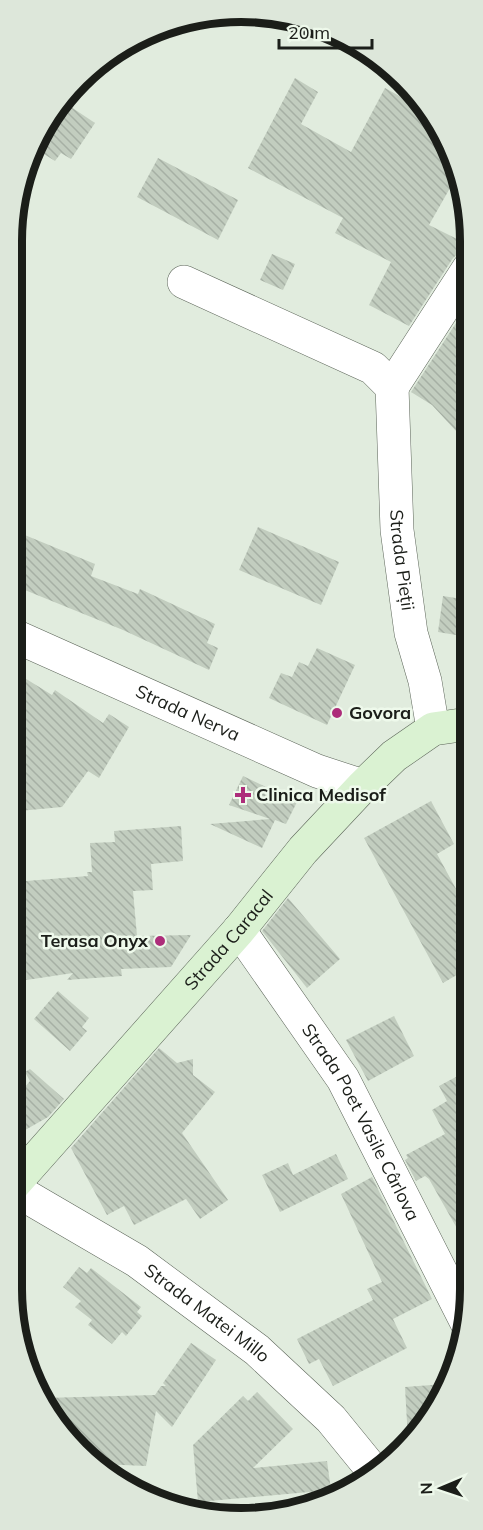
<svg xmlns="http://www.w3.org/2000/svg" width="483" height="1530" viewBox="0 0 483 1530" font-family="Mulish,sans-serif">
<defs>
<pattern id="building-back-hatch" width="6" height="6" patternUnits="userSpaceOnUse" patternTransform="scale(1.5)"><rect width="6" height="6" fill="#c2cdbf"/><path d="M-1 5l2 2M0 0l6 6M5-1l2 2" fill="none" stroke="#a6b0a4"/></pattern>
</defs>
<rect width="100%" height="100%" fill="#e1ecde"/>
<g fill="url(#building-back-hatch)">
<path d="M295 78 318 92 301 124 351 152 385 88 426 111 447 140 458 174 429 225 469 245V249L460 252 453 258 409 326 369 305 391 262 335 233 343 218 248 168Z"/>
<path d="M68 105 95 123 71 159 61 153 55 161 36 149 49 118 56 123Z"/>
<path d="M158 158 238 200 218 240 137 197Z"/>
<path d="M272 254 295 264 283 290 260 280Z"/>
<path d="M469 303V384L468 444 432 405 411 392Z"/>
<path d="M258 527 339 562 321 605 239 570Z"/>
<path d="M15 531 95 564 91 576 138 594 140 589 215 624 207 643 218 648 209 670 123 630 15 586Z"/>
<path d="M443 596 468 600V637L438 632Z"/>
<path d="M317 648 355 665 327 725 269 698 281 673 292 677 299 662 308 666Z"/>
<path d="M15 672 52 695 55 690 103 723 109 714 129 727 99 778 88 771 62 807 19 811 14 757Z"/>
<path d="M243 776 297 802 286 824 275 820 262 848 210 824 270 819 229 805Z"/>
<path d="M431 801 454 844 437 854 467 909V969L443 983 364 838Z"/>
<path d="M181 826 183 861 151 864 153 890 133 891 137 936 191 935 171 967 121 969 122 976 67 980 73 973 13 982 14 882 88 876 87 872H92L90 843 115 842 114 831Z"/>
<path d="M288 898 340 959 307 988 262 931Z"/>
<path d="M58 991 89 1018 82 1027 87 1031 70 1051 34 1019Z"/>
<path d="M394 1016 414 1056 368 1081 346 1040Z"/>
<path d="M159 1048 177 1063 193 1059V1075L215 1092 182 1133 228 1200 200 1219 186 1199 134 1225 124 1206 107 1215 71 1148Z"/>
<path d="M30 1069 64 1099 48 1117 13 1137V1101L30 1081 25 1072Z"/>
<path d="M467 1071V1246L429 1179 425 1176 416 1181 405 1160 408 1158 406 1155 445 1134 432 1110 447 1101 439 1086Z"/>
<path d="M336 1154 348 1179 280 1212 262 1175 288 1163 293 1175Z"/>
<path d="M372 1177 432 1299 393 1319 407 1348 333 1386 319 1359 309 1364 297 1339 373 1300 367 1289 382 1282 341 1194Z"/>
<path d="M79 1267 87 1273 91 1268 141 1307 137 1312 142 1316 126 1336 122 1332 112 1344 88 1325 92 1320 75 1307 81 1301 63 1287Z"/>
<path d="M191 1343 216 1360 172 1427 156 1411 146 1466 100 1464 69 1439 43 1398 155 1395 161 1386H166L163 1383Z"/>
<path d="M445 1384 432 1416 408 1440 405 1387Z"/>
<path d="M257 1392 293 1429 253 1468 327 1461 331 1490 198 1502 193 1445 243 1396 248 1401Z"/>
</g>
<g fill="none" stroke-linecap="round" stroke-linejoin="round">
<defs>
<g id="street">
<path id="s1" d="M184 282 373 368 392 387 397 530 411 633 425 681 433 729"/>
<path d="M392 387 469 268"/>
<path id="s2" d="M15 636 317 771 363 786"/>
<path id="s3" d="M239 930 343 1079 467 1323"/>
<path id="s4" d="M12 1188 137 1261 257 1350 331 1419 375 1473"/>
</g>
<g id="secondary">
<path id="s5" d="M12 1186 239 930 303 850 363 786 394 756 433 729 468 724"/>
</g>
</defs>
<use href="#street" stroke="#5c6559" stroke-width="34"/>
<use href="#secondary" stroke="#5c6559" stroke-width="34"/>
<use href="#street" stroke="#fff" stroke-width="33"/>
<use href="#secondary" stroke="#daf2d2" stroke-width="33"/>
</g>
<g fill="#ad2d7a" stroke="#eef9eb" stroke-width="2">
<circle cx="337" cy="713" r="6"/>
<path d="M240 786h6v6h6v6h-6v6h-6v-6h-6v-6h6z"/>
<circle cx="160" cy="941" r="6"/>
</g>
<g text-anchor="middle" stroke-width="5" stroke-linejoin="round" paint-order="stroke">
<g font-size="18" fill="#1b1e19" stroke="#eef9eb">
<text dy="6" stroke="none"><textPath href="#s1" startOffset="408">Strada Pieții</textPath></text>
<text dy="6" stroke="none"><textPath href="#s2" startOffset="189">Strada Nerva</textPath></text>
<text dy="6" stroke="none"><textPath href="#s5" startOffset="328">Strada Caracal</textPath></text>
<text dy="6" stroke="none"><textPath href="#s3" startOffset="228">Strada Poet Vasile Cârlova</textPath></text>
<text dy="6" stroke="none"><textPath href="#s4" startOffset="232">Strada Matei Millo</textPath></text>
</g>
<g font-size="18" font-weight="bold" fill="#1b1e19" stroke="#eef9eb" text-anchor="start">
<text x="349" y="719">Govora</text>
<text x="256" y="801">Clinica Medisof</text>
<text x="148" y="947" text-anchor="end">Terasa Onyx</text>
</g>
</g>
<path d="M0 0H483V1530H0ZM241 22H241A219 219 0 0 1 460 241V1289A219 219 0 0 1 241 1508H241A219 219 0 0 1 22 1289V241A219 219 0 0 1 241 22Z" fill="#dde7da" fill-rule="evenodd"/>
<path fill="none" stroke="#1b1e19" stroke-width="8" d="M241 22H241A219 219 0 0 1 460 241V1289A219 219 0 0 1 241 1508H241A219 219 0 0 1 22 1289V241A219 219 0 0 1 241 22Z"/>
<g transform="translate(441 1488) rotate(268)" stroke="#eef9eb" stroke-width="4.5" paint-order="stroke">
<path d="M0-4.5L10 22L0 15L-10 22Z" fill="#1b1e19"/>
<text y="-9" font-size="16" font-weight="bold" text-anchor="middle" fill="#1b1e19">N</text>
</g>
<path d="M279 39v9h93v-9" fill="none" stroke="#1b1e19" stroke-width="3"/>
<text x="288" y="39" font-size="18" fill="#1b1e19" stroke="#eef9eb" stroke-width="4.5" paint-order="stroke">20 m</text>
</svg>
